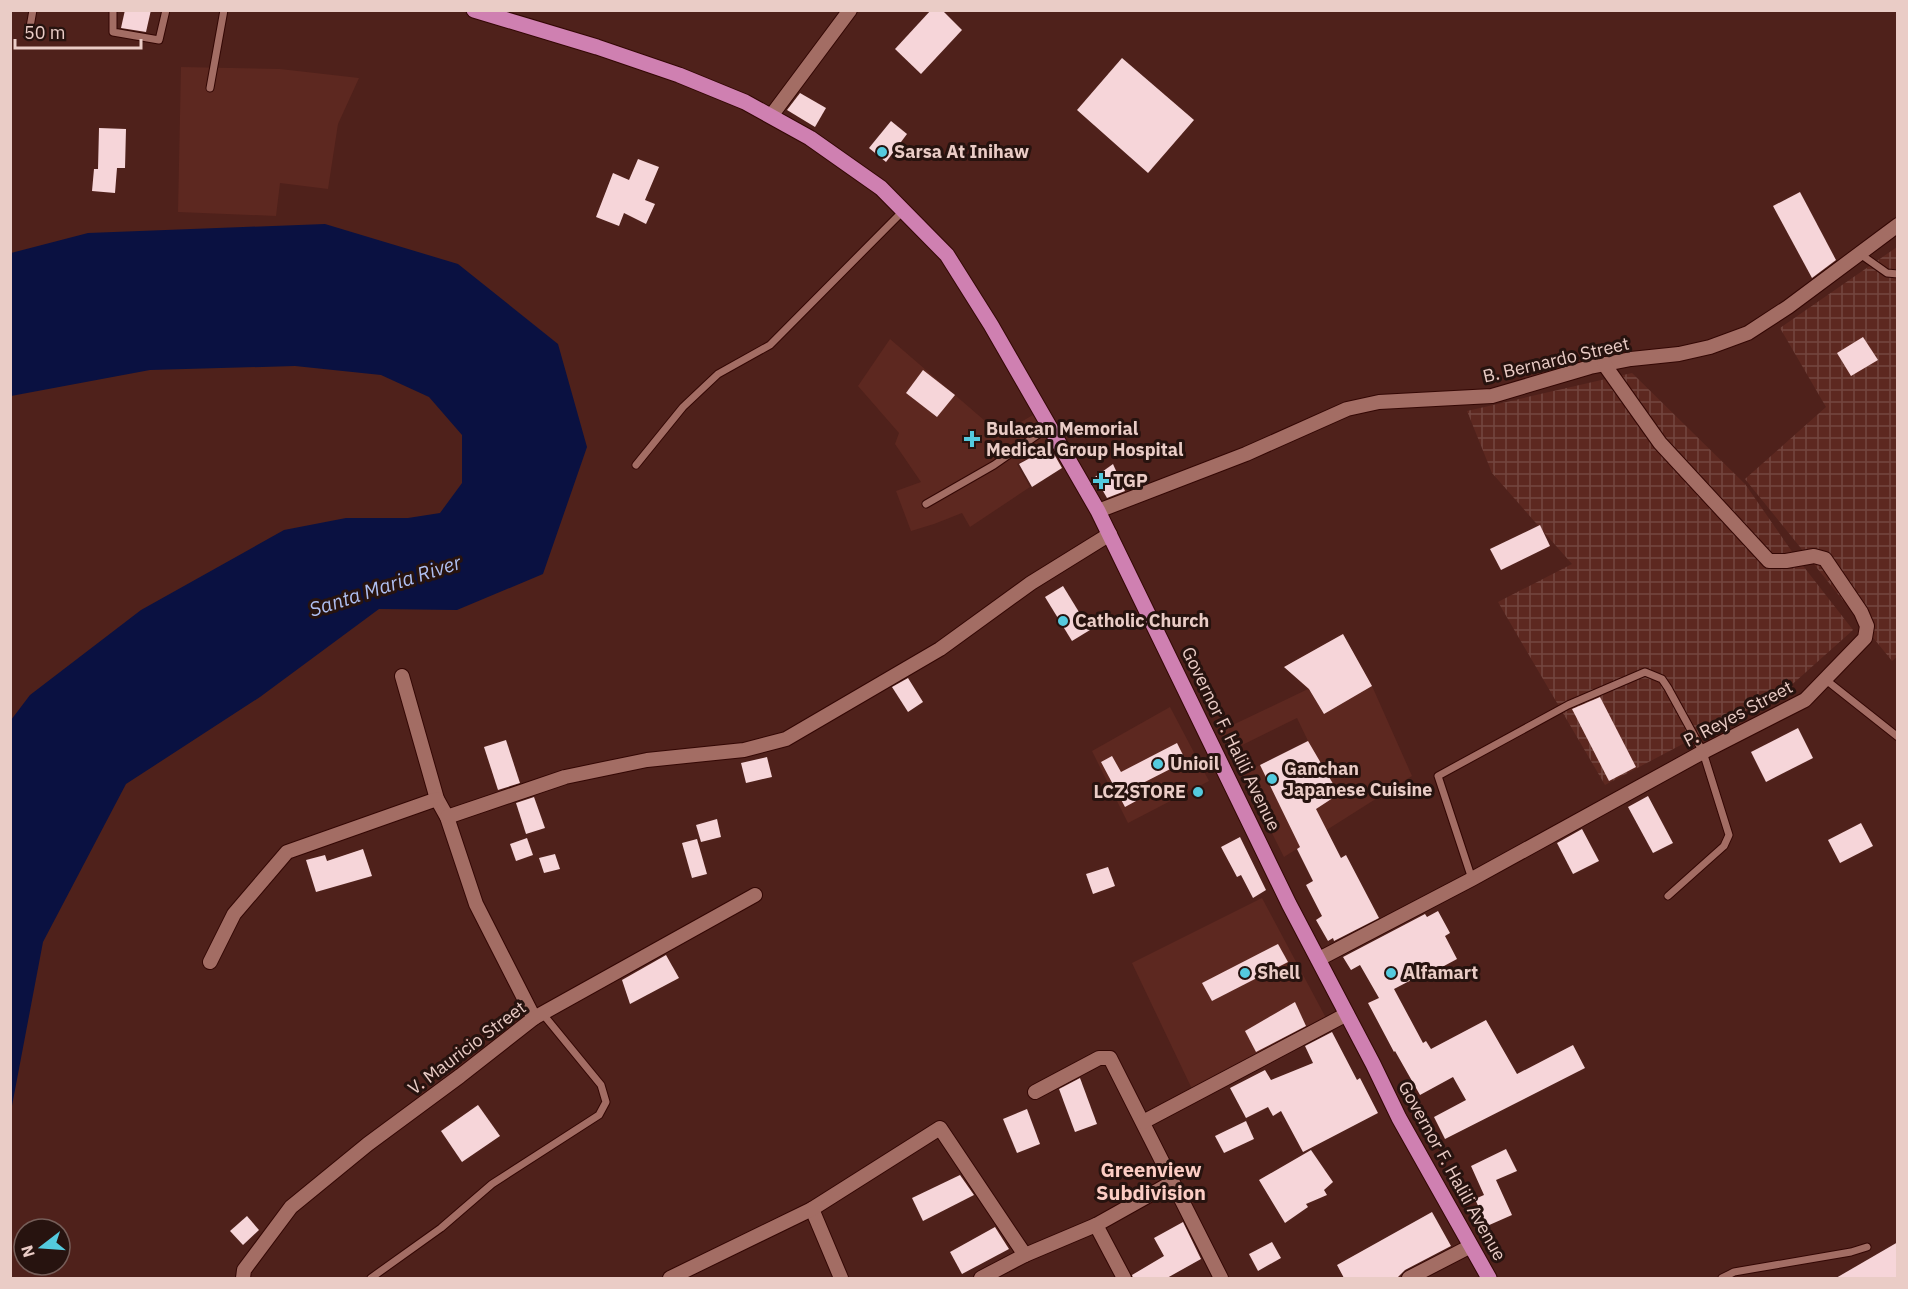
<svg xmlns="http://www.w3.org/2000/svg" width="1908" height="1289" viewBox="0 0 1908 1289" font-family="'IBM Plex Sans',sans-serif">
<defs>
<pattern id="industrial-grid" width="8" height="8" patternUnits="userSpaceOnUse" patternTransform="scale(1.5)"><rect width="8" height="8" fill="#5d2820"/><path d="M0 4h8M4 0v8" fill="none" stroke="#74463f"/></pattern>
</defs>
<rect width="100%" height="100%" fill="#4f211b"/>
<g fill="#5d2820">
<path d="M181 67 280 69 359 78 338 124 328 189 280 183 276 216 178 212Z"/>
<path d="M890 339 999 433H1002L1033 415 1051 446 1017 464 1030 487 970 527 962 513 934 524 911 531 896 491 921 482 895 444 899 433 858 386Z"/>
<path d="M1343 634 1372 686 1412 776 1284 857 1242 774 1308 741 1297 718 1230 751 1220 731 1308 689 1284 667Z"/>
<path d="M1170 707 1209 781 1128 823 1092 751Z"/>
<path d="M1262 898 1326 1018 1193 1091 1132 963Z"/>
</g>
<g fill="url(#industrial-grid)">
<path d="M1897 247 1898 656 1892 661 1745 479 1826 407 1780 328Z"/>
<path d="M1632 373 1745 484 1793 553 1853 630 1787 689 1605 785 1498 602 1572 564 1492 473 1467 411Z"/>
</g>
<path fill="#0a1141" d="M325 224 458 264 558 344 587 447 543 574 457 610 379 609 260 697 126 784 43 942 11 1111V720L30 695 141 610 284 530 346 518H408L440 513 462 483V435L429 397 381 375 295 366 150 370 11 396V253L88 233Z"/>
<g fill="#f6d5d9">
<path d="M125 10H151L146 32 121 28Z"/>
<path d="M931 10H942L962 30 921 74 895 49Z"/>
<path d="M1122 58 1194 120 1148 173 1077 110Z"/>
<path d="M800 93 826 108 815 127 787 110Z"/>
<path d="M891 121 907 134 886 162 869 148Z"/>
<path d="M99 128 126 129 125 168H117L115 193 92 191 94 169H98Z"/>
<path d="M638 159 659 167 645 200 655 204 646 224 624 213 619 226 596 217 613 173 629 180Z"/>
<path d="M1800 192 1836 260 1812 278 1773 206Z"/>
<path d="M1863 337 1878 360 1851 376 1837 353Z"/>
<path d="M923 370 955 395 937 417 906 393Z"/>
<path d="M1050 447 1062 468 1032 487 1019 464Z"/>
<path d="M1113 464 1125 491 1107 498 1095 477Z"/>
<path d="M1540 525 1550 546 1501 570 1490 549Z"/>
<path d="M1063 586 1090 630 1072 641 1045 597Z"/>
<path d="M1343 634 1372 686 1324 714 1309 689 1284 667Z"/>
<path d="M908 678 923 702 908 712 892 687Z"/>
<path d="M1600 697 1636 767 1609 781 1572 709Z"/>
<path d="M1798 728 1813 758 1766 782 1751 752Z"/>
<path d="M506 740 520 783 498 790 484 747Z"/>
<path d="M1308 741 1339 794 1316 809 1341 858 1346 855 1379 918 1334 941 1333 938 1328 941 1316 920 1322 916 1306 885 1313 881 1297 849 1300 847 1260 765Z"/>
<path d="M1177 743 1186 761 1139 785 1137 782 1128 787 1136 801 1125 807 1101 762 1112 756 1121 772Z"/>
<path d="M767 757 772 777 746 783 741 763Z"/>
<path d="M1648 796 1673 843 1653 853 1628 807Z"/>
<path d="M534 797 545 828 526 834 516 803Z"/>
<path d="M717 819 721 837 701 842 696 825Z"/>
<path d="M1861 823 1873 846 1840 863 1828 840Z"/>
<path d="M1582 829 1599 861 1573 874 1557 843Z"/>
<path d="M1240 837 1266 890 1253 898 1241 875 1237 877 1221 847Z"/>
<path d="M527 838 533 855 516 861 510 844Z"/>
<path d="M697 839 707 874 692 878 682 843Z"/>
<path d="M363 849 372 876 316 892 306 860 325 855 327 861Z"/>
<path d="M555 854 560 869 544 873 539 858Z"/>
<path d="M1108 867 1115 886 1093 894 1086 874Z"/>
<path d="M1438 911 1450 933 1445 936 1457 959 1420 979 1419 976 1394 989 1423 1043 1426 1041 1431 1049 1486 1020 1517 1074 1573 1045 1585 1068 1445 1139 1434 1117 1466 1100 1453 1077 1420 1095 1395 1051 1394 1052 1368 1003 1379 998 1360 965 1351 970 1343 957 1425 914 1427 917Z"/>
<path d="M1278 944 1288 962 1212 1001 1202 983Z"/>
<path d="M666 955 679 978 630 1004 622 980Z"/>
<path d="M1295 1002 1306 1026 1256 1052 1245 1031Z"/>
<path d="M1332 1032 1357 1080 1360 1078 1378 1113 1303 1152 1281 1111 1273 1116 1268 1107 1246 1118 1230 1088 1265 1070 1271 1080 1313 1063 1305 1046Z"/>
<path d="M1080 1078 1097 1124 1075 1132 1059 1089Z"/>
<path d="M478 1105 500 1136 462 1162 441 1131Z"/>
<path d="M1027 1109 1040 1144 1017 1153 1003 1119Z"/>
<path d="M1246 1121 1254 1139 1224 1153 1215 1136Z"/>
<path d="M1506 1149 1517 1171 1496 1180 1512 1215 1487 1226 1475 1199 1484 1195 1471 1166Z"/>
<path d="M1311 1150 1333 1182 1324 1190 1327 1195 1306 1204 1308 1207 1285 1223 1259 1180Z"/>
<path d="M960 1175 974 1195 923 1221 912 1198Z"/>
<path d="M1432 1212 1451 1246 1405 1270 1397 1278H1344L1337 1265Z"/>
<path d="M247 1216 259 1230 243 1245 230 1231Z"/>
<path d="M1183 1222 1201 1259 1167 1278H1133L1132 1275 1164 1256 1154 1238Z"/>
<path d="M995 1227 1009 1249 962 1274 950 1252Z"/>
<path d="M1272 1242 1281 1258 1258 1271 1249 1254Z"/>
<path d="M1898 1242V1278H1836Z"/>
</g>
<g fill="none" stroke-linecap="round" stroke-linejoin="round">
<defs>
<g id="lane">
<path d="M113 10V32L159 40 166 10"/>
<path d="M30 27 33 10"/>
<path d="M210 88 224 10"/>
<path d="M1860 254 1887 273 1898 274"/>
<path d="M636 465 683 407 718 374 770 345 904 210"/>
<path d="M926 504 994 465 1050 426"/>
<path d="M1826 680 1898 737"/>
<path d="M1472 879 1438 776 1568 705 1645 672 1662 679 1668 688 1703 752 1729 835 1724 846 1668 896"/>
<path d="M371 1278 441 1228 492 1184 599 1115 606 1102 601 1085 542 1013"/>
<path d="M1722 1278 1734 1272 1851 1252 1867 1247"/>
</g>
<g id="street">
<path d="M771 116 850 10"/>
<path d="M1098 511 1246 454 1347 409 1379 402 1492 396 1590 367 1631 359 1679 354 1710 347 1748 333 1788 307 1898 225"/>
<path d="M402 676 437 799 447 817 476 904 534 1018"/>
<path d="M447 817 565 777 647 760 744 750 786 739 940 649 1031 583 1110 534"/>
<path d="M1319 959 1472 879 1703 752 1805 700 1865 638 1867 626 1861 612 1825 559 1814 556 1786 561H1769L1660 443 1604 364"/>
<path d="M210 962 234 914 287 852 437 799"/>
<path d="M1035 1092 1099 1058H1110L1221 1278"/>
<path d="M1143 1122 1347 1014"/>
<path d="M812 1209 841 1278"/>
<path d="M1096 1225 1124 1278"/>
<path d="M243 1278 244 1270 291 1207 368 1144 460 1076 534 1018 755 895"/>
<path d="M670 1278 812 1209 940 1128 1025 1255"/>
<path d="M981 1278 1025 1255 1096 1225 1171 1183"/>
<path d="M1409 1278 1471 1246"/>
</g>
<path id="primary" d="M474 10 597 47 679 75 745 102 810 138 881 188 947 255 991 325 1098 511 1289 904 1373 1064 1399 1118 1489 1278"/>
</defs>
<use href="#lane" stroke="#330704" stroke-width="9"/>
<use href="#street" stroke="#330704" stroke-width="16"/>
<use href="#primary" stroke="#330704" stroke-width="17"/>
<use href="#lane" stroke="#a36d64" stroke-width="7"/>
<use href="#street" stroke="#a36d64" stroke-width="14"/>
<use href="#primary" stroke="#cf80b1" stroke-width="15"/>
</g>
<g fill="#54cade" stroke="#27130f" stroke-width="2">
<circle cx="882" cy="152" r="6"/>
<path d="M969 430h6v6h6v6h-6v6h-6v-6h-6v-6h6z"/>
<path d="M1098 472h6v6h6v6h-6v6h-6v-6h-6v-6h6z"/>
<circle cx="1063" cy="621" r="6"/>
<circle cx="1158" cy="764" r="6"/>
<circle cx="1272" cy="779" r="6"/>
<circle cx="1198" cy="792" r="6"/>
<circle cx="1245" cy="973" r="6"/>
<circle cx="1391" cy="973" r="6"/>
</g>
<g text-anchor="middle" stroke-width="6" stroke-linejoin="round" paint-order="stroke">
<g font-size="18" font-weight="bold" fill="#eaccc6" stroke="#27130f" text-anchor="start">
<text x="894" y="158">Sarsa At Inihaw</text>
<text x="986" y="435">Bulacan Memorial<tspan x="986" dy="21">Medical Group Hospital</tspan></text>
<text x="1113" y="487">TGP</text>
<text x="1075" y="627">Catholic Church</text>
<text x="1170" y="770">Unioil</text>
<text x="1284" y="775">Ganchan<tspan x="1284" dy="21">Japanese Cuisine</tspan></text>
<text x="1186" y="798" text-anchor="end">LCZ STORE</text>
<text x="1257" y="979">Shell</text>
<text x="1403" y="979">Alfamart</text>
</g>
<g font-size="18" fill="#eaccc6" stroke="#27130f">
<text transform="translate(1556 360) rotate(-13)" y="6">B. Bernardo Street</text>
<text transform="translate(1738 714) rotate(-28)" y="6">P. Reyes Street</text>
<text transform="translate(1231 739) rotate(64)" y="6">Governor F. Halili Avenue</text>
<text transform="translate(467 1048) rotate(-37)" y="6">V. Mauricio Street</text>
<text transform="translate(1452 1171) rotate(61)" y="6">Governor F. Halili Avenue</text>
</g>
<g font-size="20" font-style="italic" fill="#aebef0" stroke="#27130f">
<text transform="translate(385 586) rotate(-18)" y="7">Santa Maria River</text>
</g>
<g font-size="20" font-weight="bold" fill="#fdcdc4" stroke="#27130f">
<text x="1151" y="1177">Greenview<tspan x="1151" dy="23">Subdivision</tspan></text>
</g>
</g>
<rect width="1908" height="1289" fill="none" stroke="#eaccc6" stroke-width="24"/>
<g transform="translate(42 1247) rotate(253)"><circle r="28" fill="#27130f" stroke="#755d58" stroke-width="1.5"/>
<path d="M0-4.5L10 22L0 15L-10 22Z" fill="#54cade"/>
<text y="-9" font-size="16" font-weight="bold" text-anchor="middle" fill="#eaccc6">N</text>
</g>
<path d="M15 39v9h126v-9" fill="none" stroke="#eaccc6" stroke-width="3"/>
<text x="24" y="39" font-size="18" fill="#eaccc6" stroke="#27130f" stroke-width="4.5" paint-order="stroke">50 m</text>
</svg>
